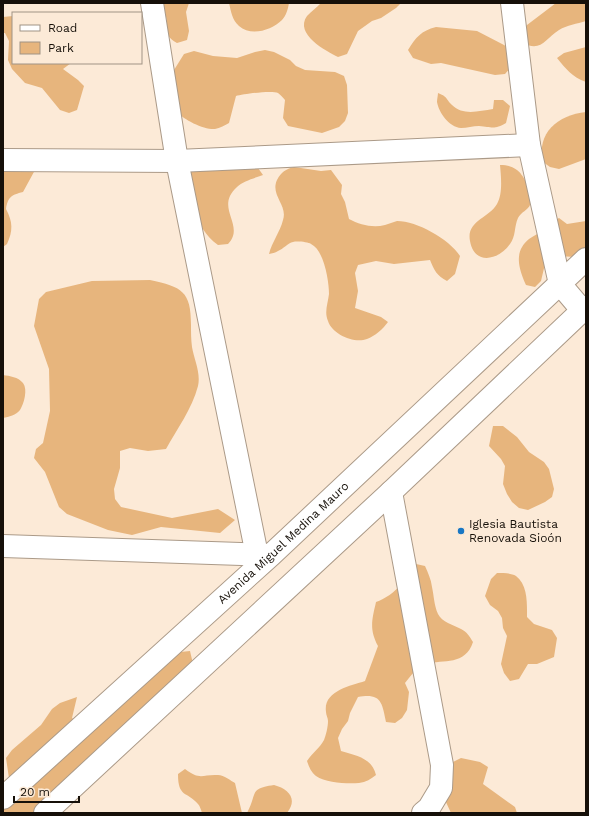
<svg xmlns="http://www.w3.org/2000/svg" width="589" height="816" viewBox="0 0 589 816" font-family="'Work Sans',sans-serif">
<rect width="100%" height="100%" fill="#fcead7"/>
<g fill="#e7b57d">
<path d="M157 3H189L186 12 189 31 187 40 177 43C160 33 170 27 165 13 164 10 160 5 157 3Z"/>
<path d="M229 3H289C288 9 286 16 282 20 272 30 251 37 239 26 232 20 231 11 229 3Z"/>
<path d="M321 3H401L396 8 381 18 372 21 358 31 347 54 338 57C326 51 294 34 307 16 311 12 317 7 321 3Z"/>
<path d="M556 3H586V21C577 24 567 25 559 30 544 40 541 53 521 42L522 33 527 25Z"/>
<path d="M13 16V63H71L63 69 78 80 84 86 77 110 69 113 60 110 42 88 25 83 12 69 8 60 9 41 5 33H3V17Z"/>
<path d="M436 27 477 31 504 45 511 50V67L505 74 495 75 441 63 431 64 413 58 408 50C416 37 421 31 436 27Z"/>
<path d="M586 47V82C572 77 566 69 557 58L564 53Z"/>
<path d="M265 50 274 52 290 60 296 66 305 70 335 72 344 76 347 85 348 113 345 121 339 127 322 133 288 126 283 118 285 100C283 98 281 95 278 93 272 90 243 94 236 96L229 123C225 125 220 128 215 129 205 130 183 120 178 112 174 104 171 96 168 88L174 70 184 54 194 51 213 56 237 58 255 52Z"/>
<path d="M438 93C448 97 445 98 452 105 463 116 479 111 493 109L494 100H503L510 106 506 123C494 130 492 127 479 126 473 126 467 128 461 128 449 127 439 113 437 102 437 99 438 95 438 93Z"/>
<path d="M586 112V159L559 169 550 167 543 162C536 133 558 115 586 112Z"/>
<path d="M500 165C507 165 511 166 517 170 524 175 535 196 530 205 528 210 521 212 518 218 514 227 516 236 510 244 498 261 474 265 470 241 466 221 489 218 497 204 503 194 501 176 500 165Z"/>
<path d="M294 167 321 171 331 170 342 185 341 194 345 202 349 219C360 225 373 228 385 225 389 224 393 222 397 221 417 221 449 239 460 256L455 274 447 281C437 276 434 270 430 260L394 264 376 261 358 265 355 273 358 291 355 308 381 317 388 322C383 329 375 336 367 339 354 344 332 334 328 321 324 312 328 303 329 294 329 281 324 250 311 244 308 242 297 241 293 242 288 243 283 249 278 251 275 253 272 253 269 254 272 242 280 232 283 220 288 205 270 195 277 180 281 172 286 169 294 167Z"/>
<path d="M258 168 263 175C255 178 243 181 237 187 217 205 238 220 233 236 232 239 230 242 228 244L218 245C193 227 193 198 189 171Z"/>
<path d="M3 170H35L23 192C11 195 8 197 6 209 13 222 13 231 7 244L3 247Z"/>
<path d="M559 218 567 224 586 221V251L576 257 557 256 545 264 541 281 535 287 526 285C519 269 513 252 529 239 533 236 538 234 542 231 548 226 552 222 559 218Z"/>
<path d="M150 280C182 287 191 291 191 325 191 332 191 340 192 347 194 359 201 373 198 386 192 409 177 429 166 449L148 451 130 448 120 451V468L114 489 115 499 121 507 172 518 218 509 235 520 220 533 161 527 132 535 108 530 67 514 59 507 45 472 34 458 36 449 43 443 50 411 49 369 34 326 39 299 46 292 92 281Z"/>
<path d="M3 375C10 376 18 377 23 383 28 389 24 404 20 410 16 415 9 417 3 418Z"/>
<path d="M493 426H503L517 437 529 452 544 462 549 469 554 489 552 497 545 502 528 510 519 508 512 502 507 494 503 484 505 466 501 459 489 446Z"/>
<path d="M416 564 425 566C428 573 431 579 432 587 434 596 434 605 438 614 442 622 453 625 461 629 467 632 470 637 473 642 465 666 444 659 426 664 416 667 411 676 405 683L409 692 407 710 402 718 395 723 386 722C382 702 381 693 358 697L350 713 348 721 342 729 338 738 341 751C357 756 372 758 376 775 371 779 366 782 359 783 348 784 326 783 316 776 311 772 309 767 307 761 312 753 320 748 324 740 326 735 328 727 328 721 328 718 326 715 326 712 323 691 350 686 365 681L378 646C369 629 372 620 376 602 385 599 395 592 401 584 408 575 406 571 416 564Z"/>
<path d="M497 573C503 573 511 573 516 576 528 585 527 604 527 617L534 624 552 630 557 638 554 657 537 664H528L519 679 510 681 504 673 501 664 507 636 503 628 502 618 498 611 490 605 485 596 491 579Z"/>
<path d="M190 651 194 668 56 813H3V799L10 785 6 758 12 750 41 725 52 709 60 703 77 697 72 718 87 729 171 653Z"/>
<path d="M461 758 480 762 488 767 483 784 515 807 517 813H451L445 800 447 770 453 762Z"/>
<path d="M185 769C201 781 202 774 218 775 224 775 231 781 235 783L242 813H202C201 810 200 806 198 804 187 791 178 798 178 774Z"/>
<path d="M274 785C289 789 298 799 287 813H247C258 793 248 789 274 785Z"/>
</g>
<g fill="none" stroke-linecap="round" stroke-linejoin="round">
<defs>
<g id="minor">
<path d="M152 3 177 161 257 555"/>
<path d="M512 3 529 145 560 284 582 310"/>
<path d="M3 160 177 161 529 145"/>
<path d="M391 492 442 765 441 788 429 808 423 813"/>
<path d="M3 546 270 555"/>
<path id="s1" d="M3 798 271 555 586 259"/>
<path d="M45 813 391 492 586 307"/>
</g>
</defs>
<use href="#minor" stroke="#ab9a88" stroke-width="24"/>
<use href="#minor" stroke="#fff" stroke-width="22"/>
</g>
<circle fill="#1977c4" stroke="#fcead7" stroke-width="1.5" cx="461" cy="531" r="4"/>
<g text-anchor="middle" stroke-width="3.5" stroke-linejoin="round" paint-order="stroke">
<g font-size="12" fill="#161009" stroke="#fcead7" text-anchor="start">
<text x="469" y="528">Iglesia Bautista<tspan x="469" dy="14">Renovada Sioón</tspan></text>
</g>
<g font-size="12" fill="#161009" stroke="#fcead7">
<text dy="4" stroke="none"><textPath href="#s1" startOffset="379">Avenida Miguel Medina Mauro</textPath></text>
</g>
</g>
<rect width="589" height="816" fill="none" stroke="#161009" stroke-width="8"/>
<rect x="12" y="12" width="130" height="52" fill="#fcead7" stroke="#a09385"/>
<rect x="20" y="25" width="20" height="6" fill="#ffffff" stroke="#a09385"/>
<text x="48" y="32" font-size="12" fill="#161009">Road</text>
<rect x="20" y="42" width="20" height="12" fill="#e7b57d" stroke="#a09385"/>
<text x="48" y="52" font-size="12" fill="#161009">Park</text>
<path d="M14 796v6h65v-6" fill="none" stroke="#161009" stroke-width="2"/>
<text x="20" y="796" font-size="12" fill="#161009" stroke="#fcead7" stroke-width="3" paint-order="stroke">20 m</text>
</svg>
